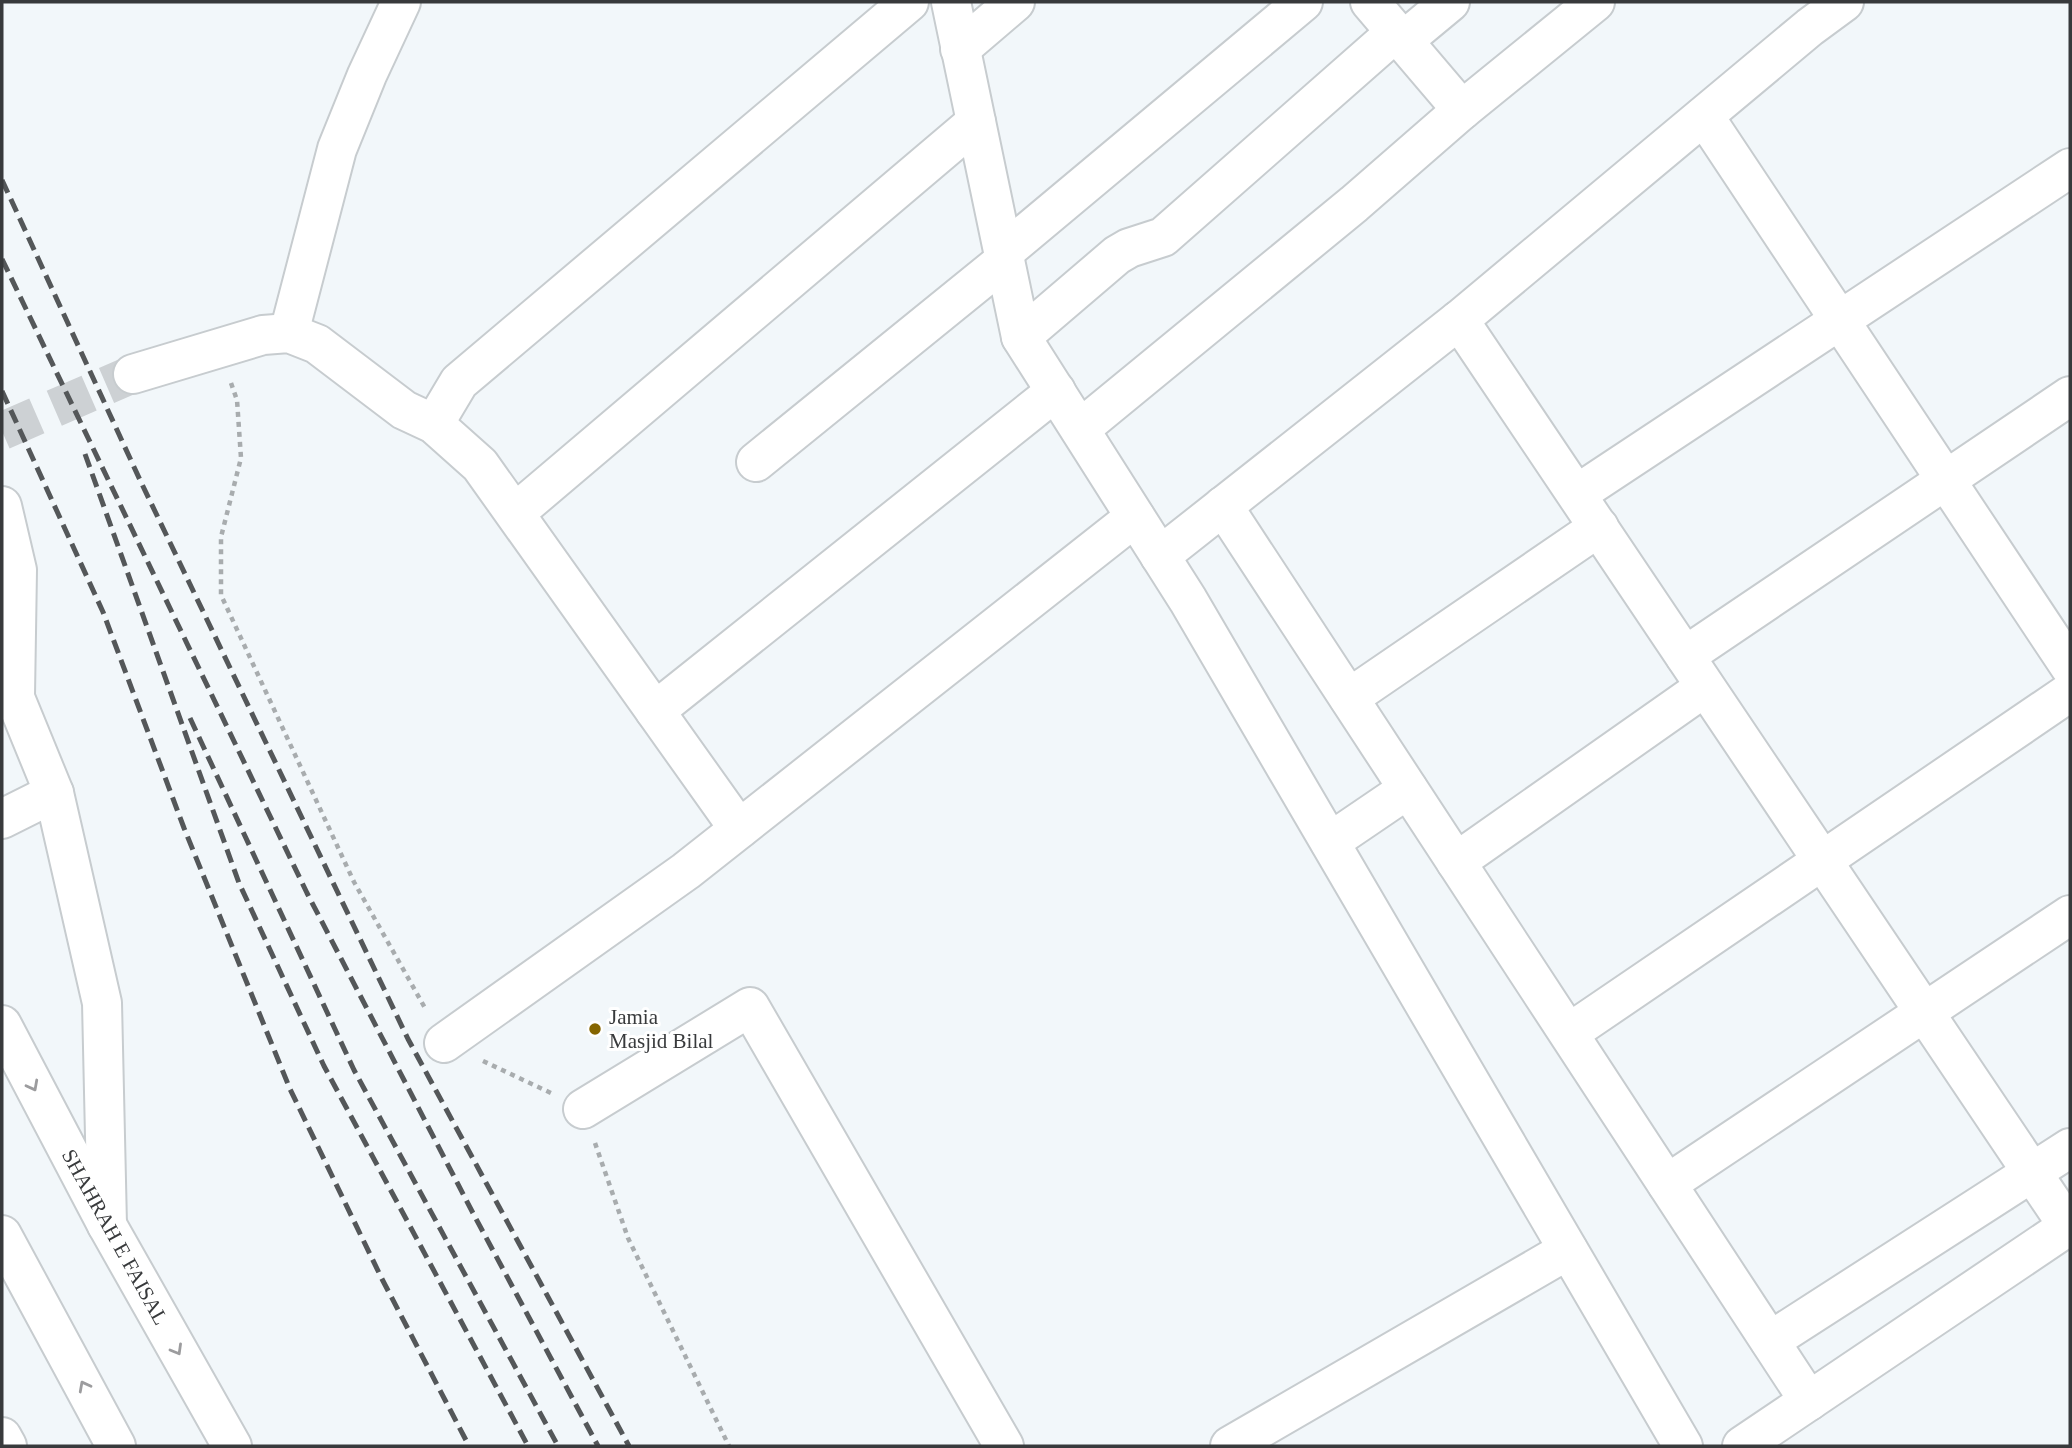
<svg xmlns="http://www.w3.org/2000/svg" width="2072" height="1448" viewBox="0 0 2072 1448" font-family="Georgia,serif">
<rect width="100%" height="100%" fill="#f2f7fa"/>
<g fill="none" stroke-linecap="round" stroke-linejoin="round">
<path stroke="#cdd1d4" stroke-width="38" stroke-dasharray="38 19" stroke-linecap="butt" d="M2 431 133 374"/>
<defs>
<g id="minor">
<path d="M951 2 1021 337 1188 600 1683 1446"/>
<path d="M1370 2 1462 110"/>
<path d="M1403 41 1450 2"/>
<path d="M960 49 1015 2"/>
<path d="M1704 116 2070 667"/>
<path d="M1004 252 1303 2"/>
<path d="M1459 320 2068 1226"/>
<path d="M289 333 337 149 367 75 401 2"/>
<path d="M1021 337 1117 255 1129 248 1163 237 1396 32"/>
<path d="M133 374 263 335 289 333 317 344 404 410 434 424 480 465 739 829"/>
<path d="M434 424 459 382 909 2"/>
<path d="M1080 429 1354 204 1462 110 1595 2"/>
<path d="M756 462 1005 260"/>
<path d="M1577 494 2070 168"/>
<path d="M2 506 17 570 15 695"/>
<path d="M1223 506 1809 1401"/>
<path d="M515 513 976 122"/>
<path d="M1160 556 1459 320 1810 27 1844 2"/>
<path d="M1685 656 2070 396"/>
<path d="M1349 698 1599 527"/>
<path d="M655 711 1056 391"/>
<path d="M1330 842 1408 789"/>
<path d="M1456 862 1705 687"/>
<path d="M1569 1033 2070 692"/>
<path d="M444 1043 686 871 1135 517"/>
<path d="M583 1109 750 1007 1004 1446"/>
<path d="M1667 1184 2070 915"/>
<path d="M1770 1341 2070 1148"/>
<path d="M1230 1446 1568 1250"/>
<path d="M1742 1446 2070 1225"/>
</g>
<g id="highway">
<path d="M2 666 54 793 102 1003 107 1225"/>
<path d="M2 819 54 793"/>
<path d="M2 1025 107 1225 232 1446"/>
<path d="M2 1235 116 1446"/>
<path d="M2 1437 7 1446"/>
</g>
</defs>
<use href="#minor" stroke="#c7cccf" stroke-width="42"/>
<use href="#highway" stroke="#c7cccf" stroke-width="42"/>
<g stroke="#a8acae" stroke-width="4.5" stroke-dasharray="5 5" stroke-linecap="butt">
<path d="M231 383 237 400 241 458 221 537V595L354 882 425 1008"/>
<path d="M483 1061 551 1093"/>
<path d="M595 1143 628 1238 729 1446"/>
</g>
<use href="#minor" stroke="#fff" stroke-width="38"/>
<use href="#highway" stroke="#fff" stroke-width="38"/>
<g stroke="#545759" stroke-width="5" stroke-dasharray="14 7" stroke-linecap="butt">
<path d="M2 180 140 480 408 1039 629 1446"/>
<path d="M2 259 307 893 475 1217 598 1446"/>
<path d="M2 391 103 612 184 828 290 1089 382 1279 469 1446"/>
<path d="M85 454 239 883 324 1066 528 1446"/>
<path d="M190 718 354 1070 558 1446"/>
</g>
</g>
<defs><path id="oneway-chevron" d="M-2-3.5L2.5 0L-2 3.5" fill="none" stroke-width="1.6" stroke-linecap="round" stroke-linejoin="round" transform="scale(1.75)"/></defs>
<g stroke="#9c9c9e">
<use href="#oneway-chevron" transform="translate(33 1086) rotate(62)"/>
<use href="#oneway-chevron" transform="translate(177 1350) rotate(60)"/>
<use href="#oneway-chevron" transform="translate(84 1386) rotate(-118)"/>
</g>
<circle fill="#856500" stroke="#fff" stroke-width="2.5" cx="595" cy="1029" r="7"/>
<g text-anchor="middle" stroke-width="6" stroke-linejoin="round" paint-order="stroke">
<g font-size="21" fill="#383a3c" stroke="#fff" text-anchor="start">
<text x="609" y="1024">Jamia<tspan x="609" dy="24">Masjid Bilal</tspan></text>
</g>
<g font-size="21" fill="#383a3c" stroke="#fff">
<text transform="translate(115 1237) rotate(61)" y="7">SHAHRAH E FAISAL</text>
</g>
</g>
<rect width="2072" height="1448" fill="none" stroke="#383a3c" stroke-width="7"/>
</svg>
